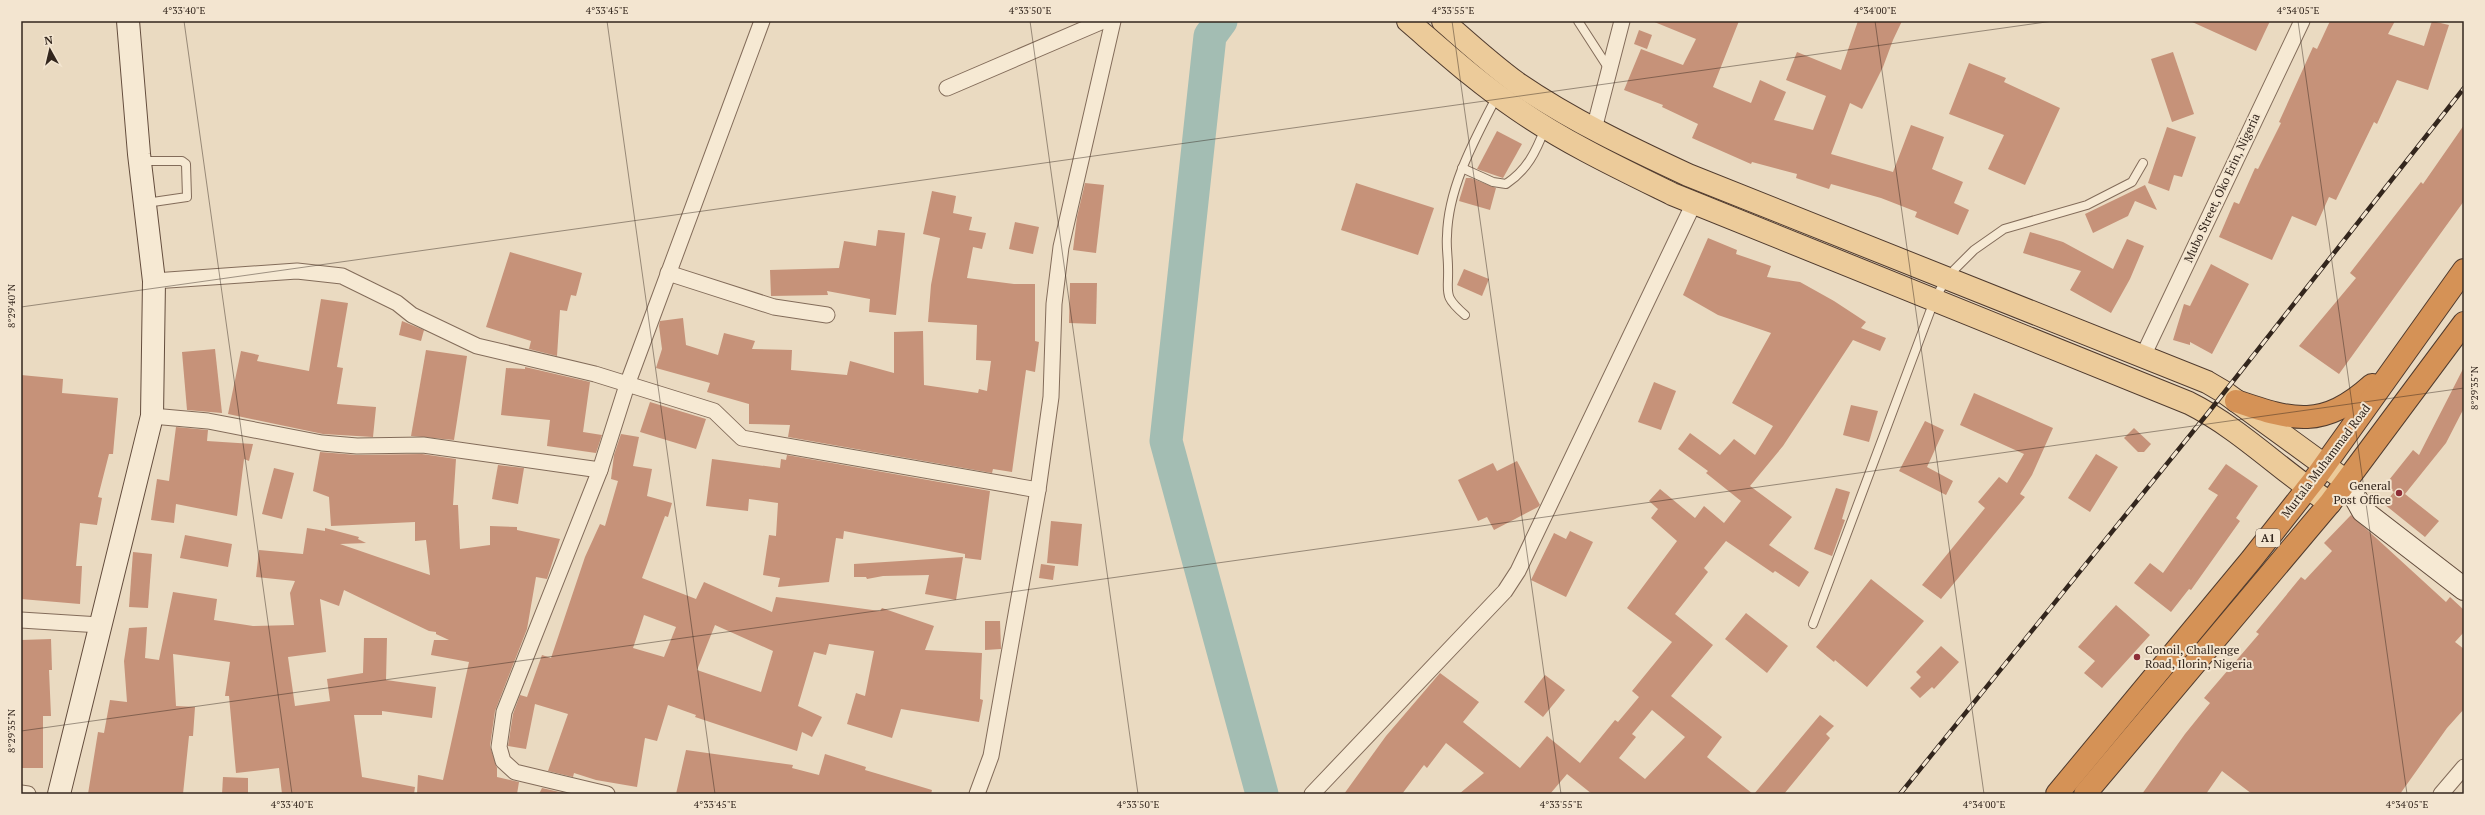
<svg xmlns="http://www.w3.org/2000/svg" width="2485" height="815" viewBox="0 0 2485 815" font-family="'PT Serif',serif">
<rect width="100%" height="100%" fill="#eadac1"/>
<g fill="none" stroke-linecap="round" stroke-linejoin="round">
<path stroke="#a3bdb3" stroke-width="33" d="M1221 21 1210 36 1166 441 1262 794"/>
</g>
<g fill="#c69279" fill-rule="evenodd">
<path d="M1652 21H1739L1713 87 1751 103 1760 80 1786 92 1774 120 1813 130 1826 96 1786 80 1797 52 1841 70 1858 21H1902L1893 40 1883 67 1862 109 1850 103 1831 154 1893 172 1911 125 1944 137 1932 169 1963 182 1954 203 1969 210 1958 235 1915 217 1917 212 1881 198 1831 184 1829 189 1796 178 1797 174 1752 162 1751 164 1692 138 1698 124 1662 107 1663 105 1624 90 1641 49 1683 65 1696 39Z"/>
<path d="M2190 21H2270L2256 51Z"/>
<path d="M2330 21H2395L2388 34 2424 46 2432 21 2449 25 2428 90 2397 80 2377 124 2374 122 2336 200 2329 197 2316 226 2292 216 2272 260 2219 237 2234 202 2239 204 2255 168 2258 169 2281 123 2279 122 2313 47 2317 49Z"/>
<path d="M1639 30 1652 35 1647 49 1634 44Z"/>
<path d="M2173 52 2194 114 2172 122 2151 59Z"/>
<path d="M1969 63 2006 78 2004 82 2060 108 2025 185 1988 169 2004 135 1949 114Z"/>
<path d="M2464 125V201L2339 374 2299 346 2356 278 2350 273 2421 182 2423 184Z"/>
<path d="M2167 127 2196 137 2182 177 2174 175 2169 191 2148 183Z"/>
<path d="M1497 131 1522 144 1503 178 1477 169Z"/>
<path d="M1466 178H1471L1496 188 1490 210 1459 201Z"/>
<path d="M1085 183 1104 185 1096 253 1073 250 1077 217Z"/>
<path d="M1356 183 1434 208 1418 255 1341 230Z"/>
<path d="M2145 185 2157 210 2135 201 2128 216 2093 233 2085 214Z"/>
<path d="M932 191 956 196 953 213 972 217 969 230 986 233 982 249 973 247 967 278 1014 284H1035V341L1039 342 1035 372 1026 370 1012 472 993 469 992 473 788 437 790 425 749 424V404L707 392 710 383 656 368 662 349 659 326 660 321 683 318 686 345 718 355 724 333 755 341 752 349 792 350 791 370 847 375 850 361 894 373V332L923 331 924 385 978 393 979 389 987 391 991 361 976 360 977 325 928 322 931 285 940 238 923 234Z"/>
<path d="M1015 222 1039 227 1033 254 1009 249Z"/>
<path d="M878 230 905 233 896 315 869 312 870 299 827 291 828 295 771 296 770 270 839 268 844 241 876 246Z"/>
<path d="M2030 232 2063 242 2113 269 2127 239 2144 246 2130 279 2111 313 2070 290 2081 271 2023 253Z"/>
<path d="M1708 238 1737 250 1736 254 1771 266 1767 277 1800 282 1834 301 1866 322 1861 328 1886 338 1880 351 1853 340 1783 446 1750 486 1792 517 1769 545 1809 572 1799 587 1775 571 1773 573 1726 541 1704 568 1708 572 1675 614 1713 645 1671 696 1722 737 1707 757 1753 794H1592L1567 774 1550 794H1459L1484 773 1446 743 1427 768 1424 765 1402 794H1344L1386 736 1440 673 1479 702 1463 722 1520 768 1547 736 1580 763 1615 720 1618 722 1639 697 1632 691 1672 642 1627 608 1677 541 1651 518 1658 509 1649 501 1660 489 1695 518 1704 506 1724 523 1741 501 1706 473 1708 471 1678 449 1690 433 1720 455 1734 439 1755 455 1773 426 1732 403 1771 333 1718 315 1683 295ZM1652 710 1685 737 1645 779 1619 758 1636 737 1632 734Z"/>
<path d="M510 252 582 273 576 296 571 295 567 311 560 310 557 356 529 349 531 341 486 327Z"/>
<path d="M2211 264 2249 284 2212 354 2190 342V345L2173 340 2184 304 2190 306Z"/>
<path d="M1464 269 1489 279 1482 296 1457 285Z"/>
<path d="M1070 283H1097L1096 324 1069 323Z"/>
<path d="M321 299 348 303 337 367 343 368 337 404 376 407 373 437 323 434 228 414 241 351 259 355 257 361 309 371Z"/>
<path d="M402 321 424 330 421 341 399 335Z"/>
<path d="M215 349 222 413 187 410 182 352Z"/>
<path d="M426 350 467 356 454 440 411 436Z"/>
<path d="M525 367 590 382 583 432 602 435 596 453 547 446 550 420 501 415 506 368 525 369Z"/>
<path d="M2464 367V408L2446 443 2405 494 2439 521 2425 537 2384 504 2394 492 2385 485 2413 450 2419 455Z"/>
<path d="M21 375 63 379 62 393 118 398 113 454H109L98 497 102 498 97 525 80 523 76 566H82L80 604 21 599Z"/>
<path d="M1654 382 1676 391 1661 430 1638 422Z"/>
<path d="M1974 393 2053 428 2032 475 2020 494 2025 497 1941 599 1922 585 1985 508 1978 502 1999 477 2007 483 2024 454 1960 425Z"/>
<path d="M650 402 706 419 696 449 640 432Z"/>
<path d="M1851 405 1878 411 1869 442 1843 435Z"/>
<path d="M1925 421 1944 430 1927 467 1953 481 1946 495 1899 471Z"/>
<path d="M176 427 208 430 207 441 253 444 249 461 244 459 237 516 176 504 174 523 151 520 157 479 169 481Z"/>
<path d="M2134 428 2151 444 2144 452H2138L2124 438Z"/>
<path d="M621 434 639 437 633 466 652 469 647 496 672 503 668 517 665 516 642 578 696 599 704 582 772 612 776 597 880 611 882 608 934 626 925 650 982 653 980 699 983 700 979 722 901 709 892 738 847 724 856 693 865 696 874 651 829 644 826 655 814 652 798 706 822 717 812 737 802 732 797 751 695 717 696 715 668 705 657 741 645 738 637 787 596 780 574 773 573 777 548 771 568 714 535 704 526 749 508 746 513 714 520 695 527 697 542 655 551 658 585 557 600 524 605 526 618 481 611 479 614 455ZM644 615 676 627 664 657 633 648ZM715 625 773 651 761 692 697 670Z"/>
<path d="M320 452 357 455 422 454 456 459 453 505H458L460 549 490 545V526L517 527V530L560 539 547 579 536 577 527 629 495 711 490 746 497 768V777L519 782 517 794H417L418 775 443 780 469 662 431 655 434 640H449L436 634V632L429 631 344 590 339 606 320 599 326 652 288 657 295 706 330 701 327 679 363 673 364 638H387L386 680 436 687 432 718 382 711V715H354L362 777 415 787 414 794H282L279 768 236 773 229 696H225L230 662 173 654 176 706 195 707 193 736H189L183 794H88L98 732 104 733 110 700 127 702 124 661 129 628 147 627 145 658 159 660 173 592 217 599 214 620 253 626 294 625 290 593 295 581 256 577 259 550 303 554 307 528 325 531V528L359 537 358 539 366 543 340 544 430 575 426 540 415 541V522L331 526 329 497 313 491Z"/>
<path d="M2096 454 2118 467 2090 512 2068 498Z"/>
<path d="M787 455 990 491 981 560 965 558V554L844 531 843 539 836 538 829 582 778 587 780 578 763 575 769 535 776 536 778 503 749 499 748 511 706 506 712 459 780 468 781 459 786 460Z"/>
<path d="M1517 461 1540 505 1538 507 1494 530 1487 517 1478 521 1458 480 1493 463 1497 471Z"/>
<path d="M2226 464 2258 486 2236 518 2240 521 2191 590 2189 589 2171 612 2134 583 2150 563 2163 573 2218 495 2208 489Z"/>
<path d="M498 465 524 468 518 504 492 499Z"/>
<path d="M274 468 294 473 282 519 262 514Z"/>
<path d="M1836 488 1850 492 1842 519 1845 520 1832 556 1814 549Z"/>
<path d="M2351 515 2446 602 2450 597 2464 610V632L2455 642 2464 649V709L2447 728 2400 794H2252L2222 771 2206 794H2142L2185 734 2210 703 2204 698 2259 634 2256 632 2301 577 2305 580 2332 551 2324 543Z"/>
<path d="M1051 521 1082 524 1078 566 1047 563Z"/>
<path d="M1570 531 1593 542 1566 597 1531 580 1554 533 1566 539Z"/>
<path d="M185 535 232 544 228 567 180 558Z"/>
<path d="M133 552 152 554 148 608 129 607Z"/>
<path d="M963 557 956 600 925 594 929 575 883 576 867 579 866 577H854V564Z"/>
<path d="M1041 564 1055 566 1053 580 1039 578Z"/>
<path d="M1871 579 1924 621 1867 687 1835 660 1834 662 1816 647Z"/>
<path d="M2116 605 2150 635 2102 688 2084 673 2095 661 2078 647Z"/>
<path d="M1746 613 1788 646 1767 673 1725 639Z"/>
<path d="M985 621H1000L1001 649 985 650Z"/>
<path d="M51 639 52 670H49L51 716H43V768H21V640Z"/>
<path d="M1941 646 1959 662 1934 689 1932 687 1920 698 1910 688 1921 677 1916 672Z"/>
<path d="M1545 675 1565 690 1543 717 1524 702Z"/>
<path d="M1820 715 1834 726 1826 734 1830 738 1784 794H1754Z"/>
<path d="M686 750 793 765 792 768 819 775 825 754 866 767 865 770 932 790 931 794H676Z"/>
<path d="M223 777 248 778V794H222Z"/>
<path d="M542 788 568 794H539Z"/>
</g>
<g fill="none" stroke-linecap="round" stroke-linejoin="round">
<defs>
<g id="lane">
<path d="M1578 21 1609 69"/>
<path d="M140 161H182L186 164 187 197 146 203"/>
<path d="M1462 168 1493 182 1506 184C1527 170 1536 152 1545 128"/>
<path d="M1465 315C1442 295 1449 294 1448 267 1448 257 1446 246 1447 236 1448 187 1475 139 1497 96"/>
<path d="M1813 624 1934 301 1947 277 1974 250 2004 229 2087 205 2132 182 2143 163"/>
</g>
<g id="street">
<path d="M947 88 1103 21"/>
<path d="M1594 129 1622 21"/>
<path d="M668 273 774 307 827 315"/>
<path d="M154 281 297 271 342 276 397 303 412 315 477 346 595 374 714 411 742 438 1038 490"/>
<path d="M2143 356 2302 21"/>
<path d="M152 416 208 421 322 443 357 446 423 445 600 470"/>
<path d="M21 620 100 625"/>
<path d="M21 793 28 794"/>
<path d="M607 794 515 772 503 761 499 747 504 712 600 470 627 385 762 21"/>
<path d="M977 794 991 756 1038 490 1051 397 1054 304 1061 247 1113 21"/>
<path d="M1312 794 1505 591 1518 571 1694 203"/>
<path d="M2441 794 2464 767"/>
</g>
<g id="secondary">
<path d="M2346 481 2363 511 2464 589"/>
<path d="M59 794 152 416 154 281 139 154 128 21"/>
</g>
<g id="primary">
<path d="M1408 21C1443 51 1478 83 1517 109 1566 143 1619 168 1672 194L2189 403C2241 429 2282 472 2330 503"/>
<path d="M1443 21C1467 42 1491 64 1517 83 1571 120 1630 148 1688 175L2207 382 2224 392 2346 481"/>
</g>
<g id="highway">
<path d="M2236 401C2294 421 2323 429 2372 385"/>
<path d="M2057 794 2251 560 2314 480 2464 270"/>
<path d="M2085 794 2330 503 2464 323"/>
</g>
</defs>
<use href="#lane" stroke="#836c5a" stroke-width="10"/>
<use href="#street" stroke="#836c5a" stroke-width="17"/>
<use href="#secondary" stroke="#644d3d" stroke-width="24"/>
<use href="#primary" stroke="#503b2e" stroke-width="24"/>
<use href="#highway" stroke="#503b2e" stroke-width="24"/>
<use href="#lane" stroke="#f6e9d3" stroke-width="8"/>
<use href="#street" stroke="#f6e9d3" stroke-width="15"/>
<use href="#secondary" stroke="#f6e9d3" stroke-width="22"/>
<use href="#primary" stroke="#eccb9a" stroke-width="22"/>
<use href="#highway" stroke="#d59256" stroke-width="22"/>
<defs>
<path id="rail" d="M1900 794 2208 413 2464 88"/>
</defs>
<use href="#rail" stroke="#33261d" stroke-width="4.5"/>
<use href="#rail" stroke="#f3e5d0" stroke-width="3" stroke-dasharray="9" stroke-linecap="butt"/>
</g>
<path fill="none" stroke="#33261d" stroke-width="1" stroke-opacity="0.45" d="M184 21 292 794M607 21 715 794M1030 21 1138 794M1452 21 1561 794M1875 21 1984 794M2298 21 2407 794M21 307 2053 21M21 731 2464 388"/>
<g fill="#8e2e37" stroke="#f3e5d0" stroke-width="1.5">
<circle cx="2399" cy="493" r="4"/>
<circle cx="2137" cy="657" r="4"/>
</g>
<g text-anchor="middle" stroke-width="4" stroke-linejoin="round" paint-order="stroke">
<rect fill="#f3e5d0" stroke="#6d5f53" stroke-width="1" x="2256" y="529" width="24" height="18" rx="3"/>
<g font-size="11" font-weight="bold" fill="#33261d">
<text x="2268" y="542">A1</text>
</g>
<g font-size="12" fill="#33261d" stroke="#f3e5d0">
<text transform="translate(2222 188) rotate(-65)" y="4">Mubo Street, Oko Erin, Nigeria</text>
<text transform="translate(2326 461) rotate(-53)" y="4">Murtala Muhammad Road</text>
</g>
<g font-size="12" fill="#33261d" stroke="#f3e5d0" text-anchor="end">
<text x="2391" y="490">General<tspan x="2391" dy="14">Post Office</tspan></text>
<text x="2145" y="654" text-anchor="start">Conoil, Challenge<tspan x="2145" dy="14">Road, Ilorin, Nigeria</tspan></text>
</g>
</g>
<rect width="2485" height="815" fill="none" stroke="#f3e5d0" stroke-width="44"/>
<g transform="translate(50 50) rotate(352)" stroke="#f3e5d0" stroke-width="3" paint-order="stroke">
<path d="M0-3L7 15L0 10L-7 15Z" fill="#33261d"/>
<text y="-6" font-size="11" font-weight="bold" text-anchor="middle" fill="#33261d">N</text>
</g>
<rect x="22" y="22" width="2441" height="771" fill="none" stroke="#33261d" stroke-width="1.5"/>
<g font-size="10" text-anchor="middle" fill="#33261d">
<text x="184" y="14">4°33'40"E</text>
<text x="607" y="14">4°33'45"E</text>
<text x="1030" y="14">4°33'50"E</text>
<text x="1453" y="14">4°33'55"E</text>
<text x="1875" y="14">4°34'00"E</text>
<text x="2298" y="14">4°34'05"E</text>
<text transform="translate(11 306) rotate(-90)" y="4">8°29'40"N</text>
<text transform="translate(2474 388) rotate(-90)" y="4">8°29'35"N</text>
<text transform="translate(11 731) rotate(-90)" y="4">8°29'35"N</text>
<text x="292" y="808">4°33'40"E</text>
<text x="715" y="808">4°33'45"E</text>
<text x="1138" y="808">4°33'50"E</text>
<text x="1561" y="808">4°33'55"E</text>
<text x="1984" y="808">4°34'00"E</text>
<text x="2407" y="808">4°34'05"E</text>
</g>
</svg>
